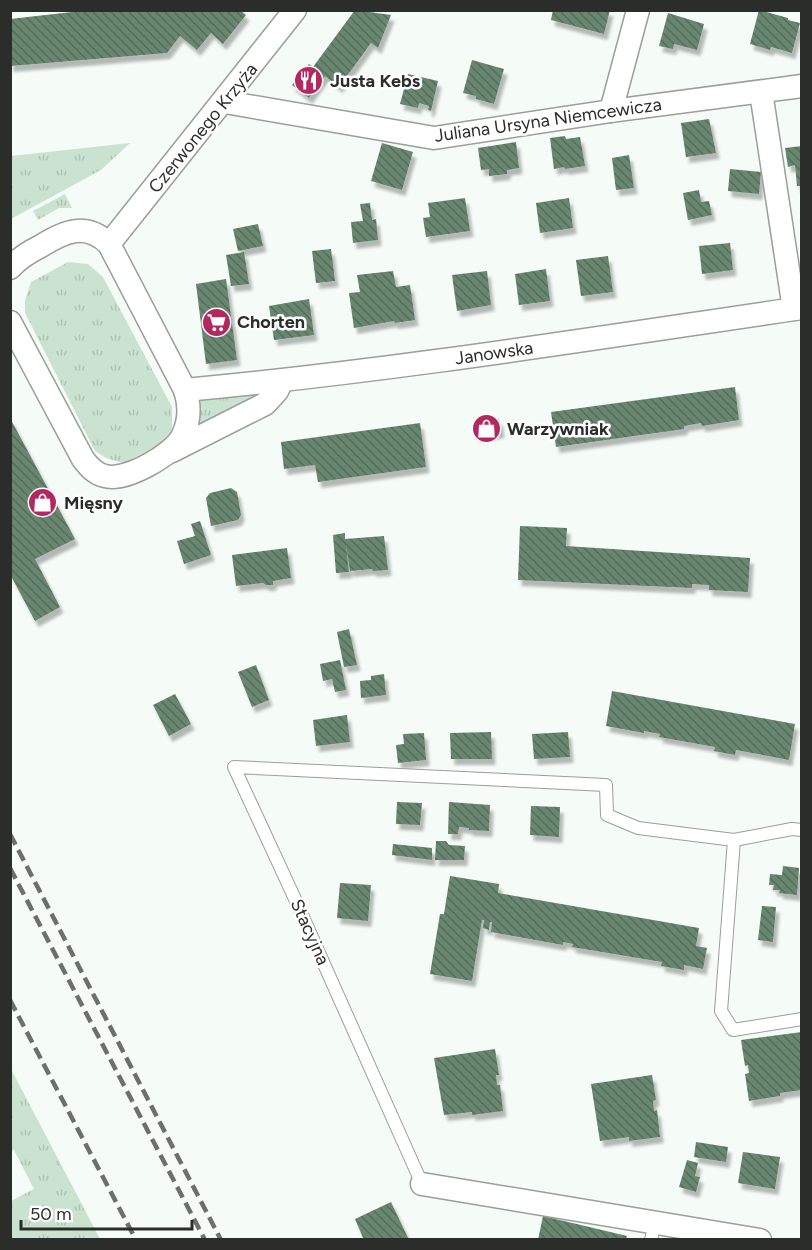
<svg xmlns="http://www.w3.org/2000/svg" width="812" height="1250" viewBox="0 0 812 1250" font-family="Figtree,sans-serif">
<defs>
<pattern id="grass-tufts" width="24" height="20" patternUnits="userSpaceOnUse" patternTransform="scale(1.5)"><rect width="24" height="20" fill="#cae3d0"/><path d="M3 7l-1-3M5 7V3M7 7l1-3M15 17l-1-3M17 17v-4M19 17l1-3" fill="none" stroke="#aec3b3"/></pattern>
<pattern id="building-back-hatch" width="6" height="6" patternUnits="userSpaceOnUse" patternTransform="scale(1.5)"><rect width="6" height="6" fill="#67866f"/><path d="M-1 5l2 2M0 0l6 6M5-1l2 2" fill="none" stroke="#556e5b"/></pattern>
<filter id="shadow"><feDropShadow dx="3.5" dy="6" stdDeviation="1.5" flood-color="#0004"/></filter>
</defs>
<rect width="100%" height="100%" fill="#f5fbf6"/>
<g fill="url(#grass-tufts)">
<path d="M130 143 101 170 11 219V156Z"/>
<path d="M65 194 72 208H59L38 220 33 211Z"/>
<path d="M68 262 88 264 103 277 172 407V430L161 444 123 463 106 458 95 451 25 313V300L31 282Z"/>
<path d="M256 395 196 428V399Z"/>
<path d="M11 1069 100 1239H11V1201L34 1189 14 1150 11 1151Z"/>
</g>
<g fill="url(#building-back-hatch)" filter="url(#shadow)">
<path d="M90 10H240L246 15 223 44 211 33 197 50 180 36 167 53 10 66V19Z"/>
<path d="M355 10 391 15 378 48 371 43 339 87 325 76 309 98 292 85 309 64 313 67Z"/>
<path d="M553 10H610L604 34 551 20Z"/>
<path d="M759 10 788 18V20L800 23 792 53 771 47 770 50 750 44Z"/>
<path d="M668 13 704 24 697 50 674 44 673 49 659 46Z"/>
<path d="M472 60 504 69 494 104 476 99V96L463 93Z"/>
<path d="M408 74 438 81 431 111 428 110 429 106 419 103 418 108 400 104Z"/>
<path d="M709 119 716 153 686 157 681 123Z"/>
<path d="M565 136 566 139 580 137 585 166 565 169 564 167 554 169 550 138Z"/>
<path d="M516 142 519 168 507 170V174L489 176V169L481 170 478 148Z"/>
<path d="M382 143 413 152 402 190 371 181Z"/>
<path d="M802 146V186H797L795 165 788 167 785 148Z"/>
<path d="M629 155 634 188 616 190 612 158Z"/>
<path d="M730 169 761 172 759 194 728 191Z"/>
<path d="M699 190 701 202 709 201 712 215 688 220 683 193Z"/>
<path d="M465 198 470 231 426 237 423 218 430 217 428 203Z"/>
<path d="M569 198 573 228 540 233 536 203Z"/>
<path d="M370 203 372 220 376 219 378 240 353 243 351 222 363 221 360 204Z"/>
<path d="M258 224 263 246 238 251 233 229Z"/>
<path d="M730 243 733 270 702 274 699 246Z"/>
<path d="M331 249 335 281 316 283 312 251Z"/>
<path d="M244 252 249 284 231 286 226 255Z"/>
<path d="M608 256 613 292 581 296 576 260Z"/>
<path d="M546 269 550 301 519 305 515 274Z"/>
<path d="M393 271 396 287 410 285 415 320 395 323 394 321 354 328 349 293 360 292 357 275Z"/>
<path d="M487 271 491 305 457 311 452 275Z"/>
<path d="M226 279 237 360 206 364 196 284Z"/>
<path d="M309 299 314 335 274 340 269 306Z"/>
<path d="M735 387 739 420 702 426 701 423 684 426V429L556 447 551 412Z"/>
<path d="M10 418 75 539 35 559 60 607 35 621 10 574Z"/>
<path d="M499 419 501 432 476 436 474 423Z"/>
<path d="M420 423 426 467 318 482 315 465 284 469 281 442Z"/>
<path d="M231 488 237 492 241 515 238 520 211 526 206 498 210 493Z"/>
<path d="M200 521 211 555 184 564 177 541 195 536 191 524Z"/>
<path d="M520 526 567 528 566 546 750 558 748 592 709 590V585L692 584V588L518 580Z"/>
<path d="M345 533V539L384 536 388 570 373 571 372 569 350 571 346 544 349 572 336 573 333 535Z"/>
<path d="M287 548 291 578 273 581V585H266L263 583 236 586 232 555Z"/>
<path d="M349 629 357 665 344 667 337 632Z"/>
<path d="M340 660 346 690 335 692 332 679 323 681 320 664Z"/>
<path d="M256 665 269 700 252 707 238 672Z"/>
<path d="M384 674 386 695 361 698 360 681 371 680V676Z"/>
<path d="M612 691 795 724 789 760 736 750 735 755 714 751 715 747 659 737 660 734 644 731V733L606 726Z"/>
<path d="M175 694 191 724 169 736 153 705Z"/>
<path d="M347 715 350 742 316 746 313 720Z"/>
<path d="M491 732 492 759H451L450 733Z"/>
<path d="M568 732 570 757 534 759 532 734Z"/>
<path d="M424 733 426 760 398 763 396 745 404 744 403 734Z"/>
<path d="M397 802 422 803 420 825 396 824Z"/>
<path d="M449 802 490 805 489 831 469 830V828L459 827 458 834H448Z"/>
<path d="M531 806 560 807 559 837 530 835Z"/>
<path d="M436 841H446L449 845 465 846 464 860H435Z"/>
<path d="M393 844 432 848V860L392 855Z"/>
<path d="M783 866 799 868 797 895 779 893 780 890H773L774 885H769L770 874 782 875Z"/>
<path d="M450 876 499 884 498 893 699 928 696 946 707 948 703 969 684 965V970L661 966 662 962 572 947 573 944 563 942V945L491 932 492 922H490L489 930 483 928 484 920H482L472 981 430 974 440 914H444Z"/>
<path d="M340 883 371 885 368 921 337 918Z"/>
<path d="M762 906 776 907 773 942 758 940Z"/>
<path d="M802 1032V1090L780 1093V1096L749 1101 745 1074 749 1073 748 1065 745 1066 741 1040Z"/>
<path d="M495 1049 499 1075H496L497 1085H500L503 1111 472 1115V1112L444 1115 434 1058Z"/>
<path d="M652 1075 656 1100 653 1101 654 1111 657 1110 660 1137 629 1141V1137L600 1141 591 1084Z"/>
<path d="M696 1142 728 1147 726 1162 694 1157Z"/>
<path d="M743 1152 780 1157 775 1189 738 1183Z"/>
<path d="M687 1160 698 1163 695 1176 700 1177 696 1192 679 1187Z"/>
<path d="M391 1202 409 1240H364L355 1219Z"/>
<path d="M543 1216 627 1236 626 1240H538Z"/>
</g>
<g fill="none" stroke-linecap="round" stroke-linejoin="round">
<defs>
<g id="service">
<path d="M734 840 792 829 802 830"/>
<path d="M422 1184 295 899 234 767 606 785 607 815 638 828 734 840 721 1011 733 1030 802 1019"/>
<path d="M651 1240 655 1222"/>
</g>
<g id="minor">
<path d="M761 92 794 309"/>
<path d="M225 102 434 138 611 111 802 86"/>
<path d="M611 111 638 10"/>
<path d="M109 244 295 10"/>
<path d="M10 268C19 258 29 252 41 246 65 231 86 222 109 244L185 390C190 405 190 420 183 435 175 454 125 482 105 476 95 474 89 467 83 459L10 322"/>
<path d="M185 390C392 371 596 338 802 308"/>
<path d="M172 451 265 404 277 391 282 381"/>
<path d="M422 1184 760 1240"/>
</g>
</defs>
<use href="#service" stroke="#999f9a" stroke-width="14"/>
<use href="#minor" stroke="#999f9a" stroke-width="25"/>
<use href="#service" stroke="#fff" stroke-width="12"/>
<use href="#minor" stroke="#fff" stroke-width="22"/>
<g stroke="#6c6f6c" stroke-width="4.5" stroke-dasharray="12 6" stroke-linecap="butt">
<path d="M10 834 221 1240"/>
<path d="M10 868 205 1240"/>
<path d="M10 1000 136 1240"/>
</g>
</g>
<defs>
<symbol id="restaurant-disc" viewBox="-11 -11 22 22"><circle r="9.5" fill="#b42860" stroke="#fff"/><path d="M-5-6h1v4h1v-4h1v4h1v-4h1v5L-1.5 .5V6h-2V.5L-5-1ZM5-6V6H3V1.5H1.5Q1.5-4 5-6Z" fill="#fff"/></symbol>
<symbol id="supermarket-disc" viewBox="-11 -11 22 22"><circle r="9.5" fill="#b42860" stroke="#fff"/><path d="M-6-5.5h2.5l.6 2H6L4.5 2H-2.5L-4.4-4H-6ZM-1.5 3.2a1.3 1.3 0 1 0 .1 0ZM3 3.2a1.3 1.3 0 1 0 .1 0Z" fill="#fff"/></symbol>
<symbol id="shop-disc" viewBox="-11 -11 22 22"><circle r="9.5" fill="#b42860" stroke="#fff"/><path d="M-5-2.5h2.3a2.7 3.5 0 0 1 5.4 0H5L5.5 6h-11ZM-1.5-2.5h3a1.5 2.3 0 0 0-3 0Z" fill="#fff"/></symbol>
</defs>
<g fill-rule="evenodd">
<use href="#restaurant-disc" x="292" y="64" width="33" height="33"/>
<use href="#supermarket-disc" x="200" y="306" width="33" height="33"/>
<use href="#shop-disc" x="470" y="412" width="33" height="33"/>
<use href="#shop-disc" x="26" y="486" width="33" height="33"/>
</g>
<g text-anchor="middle" stroke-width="5" stroke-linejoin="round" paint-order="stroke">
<g font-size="18" font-weight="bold" fill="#2b2d2b" stroke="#fff" text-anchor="start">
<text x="330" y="87">Justa Kebs</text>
<text x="237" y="328">Chorten</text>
<text x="507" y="435">Warzywniak</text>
<text x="64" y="509">Mięsny</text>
</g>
<g font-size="18" fill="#2b2d2b" stroke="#fff">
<text transform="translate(548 120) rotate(-8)" y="6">Juliana Ursyna Niemcewicza</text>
<text transform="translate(203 128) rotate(-51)" y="6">Czerwonego Krzyża</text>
<text transform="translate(494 353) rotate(-8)" y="6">Janowska</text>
<text transform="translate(310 932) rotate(66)" y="6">Stacyjna</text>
</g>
</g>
<rect width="812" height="1250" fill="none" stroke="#2b2d2b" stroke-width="24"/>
<path d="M21 1220v9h171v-9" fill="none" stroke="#2b2d2b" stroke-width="3"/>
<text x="30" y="1220" font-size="18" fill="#2b2d2b" stroke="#ffffff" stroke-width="4.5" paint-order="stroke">50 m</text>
</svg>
